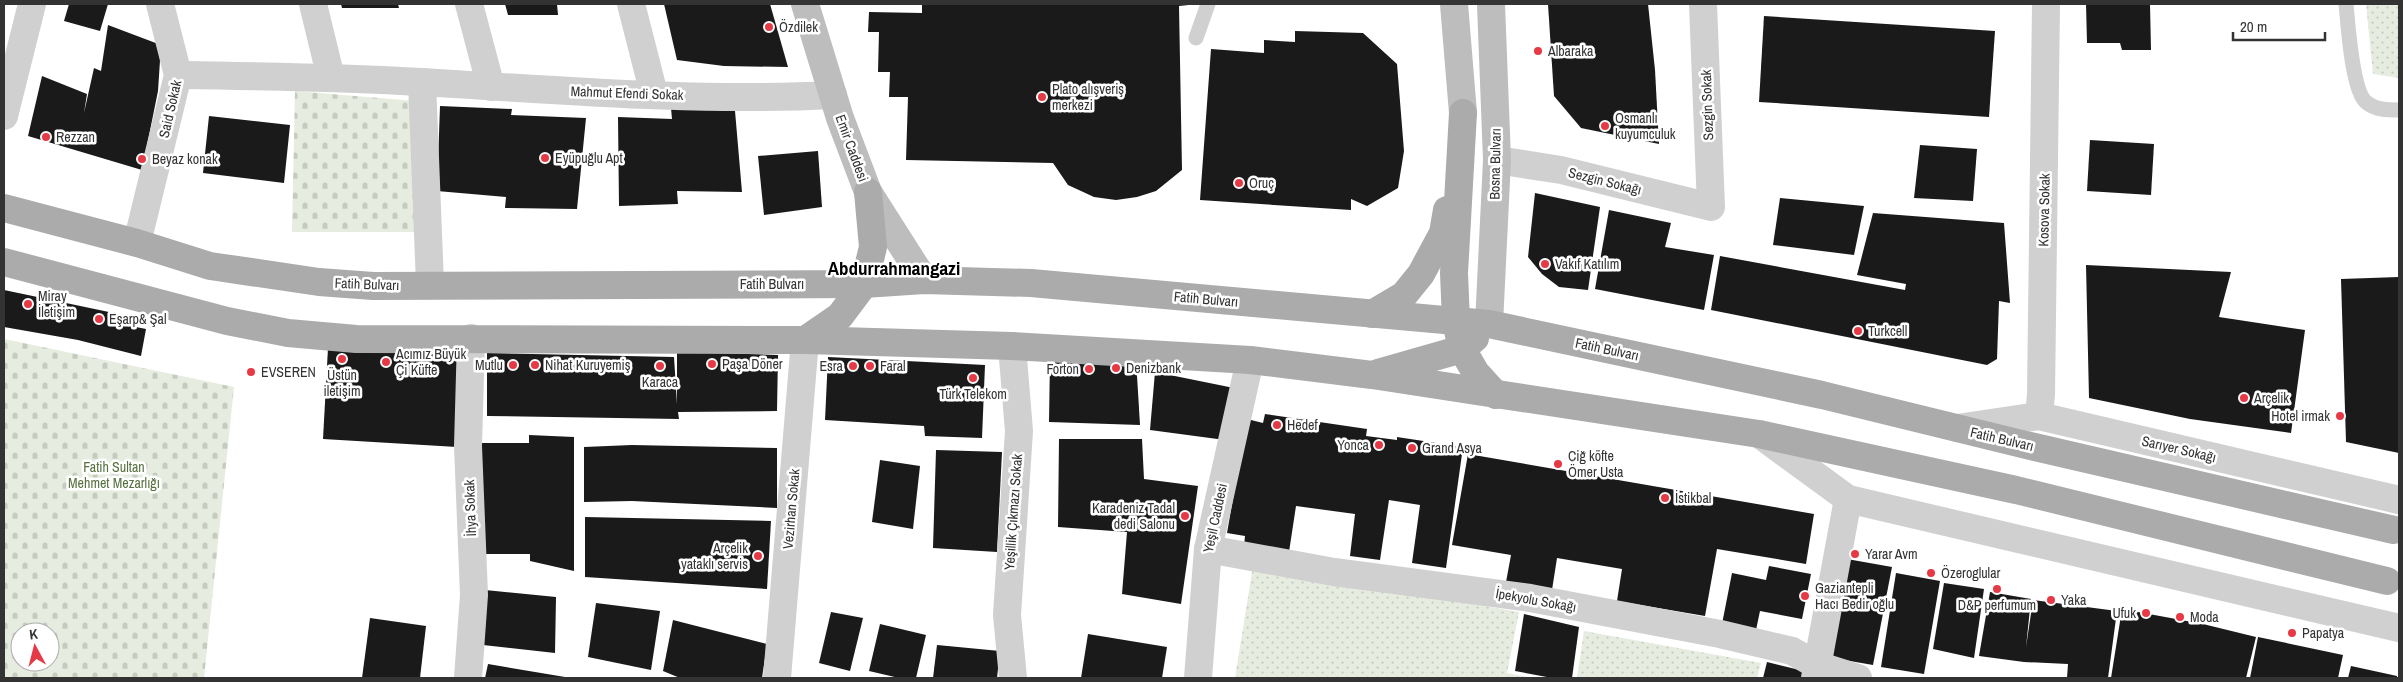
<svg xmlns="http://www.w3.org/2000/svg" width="2403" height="682" viewBox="0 0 2403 682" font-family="'Archivo Narrow',sans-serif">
<defs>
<pattern id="grass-dots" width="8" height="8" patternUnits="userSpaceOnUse" patternTransform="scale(1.25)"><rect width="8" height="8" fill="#e6ecdf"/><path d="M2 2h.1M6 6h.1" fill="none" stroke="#c6cbc0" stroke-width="1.8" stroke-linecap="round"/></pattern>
<pattern id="cemetery-stones" width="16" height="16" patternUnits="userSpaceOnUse" patternTransform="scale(1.25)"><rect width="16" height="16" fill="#e6ecdf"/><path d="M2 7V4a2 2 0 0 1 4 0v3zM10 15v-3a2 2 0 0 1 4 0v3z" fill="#c6cbc0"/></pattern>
</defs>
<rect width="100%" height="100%" fill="#fff"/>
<g fill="url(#grass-dots)">
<path d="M2366 4H2399V78L2373 74Z"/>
<path d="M1253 566 1519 612 1507 673 1533 678H1235Z"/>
<path d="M1584 631 1761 663 1757 678H1577Z"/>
</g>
<g fill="url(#cemetery-stones)" fill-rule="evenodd">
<path d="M295 91 415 101 414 232H292Z"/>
<path d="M4 339 234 387 204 678H4ZM20 632H50V662H20Z"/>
</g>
<g fill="#1a1a1a">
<path d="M69 4H108L100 31 64 21Z"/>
<path d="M341 4H398L399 8H342Z"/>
<path d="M505 4H557L558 15H508Z"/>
<path d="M664 4H770L788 67 724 66 677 60Z"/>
<path d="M922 4H1198L1179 6 1182 170 1156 191 1137 197 1116 200 1094 197 1068 185 1053 163 906 160 908 97H889L890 72H878L879 32H868L869 12 922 13Z"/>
<path d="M1548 4H1648L1655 70 1659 144 1581 128 1554 96Z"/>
<path d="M2086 4H2150L2151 50H2122L2120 43H2087Z"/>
<path d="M1764 16 1995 31 1989 117 1759 102Z"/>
<path d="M108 25 161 45 158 91 142 170 28 136 42 76 87 94 84 113 94 68 101 71Z"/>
<path d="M1295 31 1363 33 1397 64 1404 151 1398 188 1367 206 1351 199V210L1200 200 1211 49 1264 53V40L1295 42Z"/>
<path d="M440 106 512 109 511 115 586 118 577 209 505 208 506 197 437 191Z"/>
<path d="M671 108 735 111 742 192 677 191 678 204 619 206 618 117 672 119Z"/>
<path d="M209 116 290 125 284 183 203 173Z"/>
<path d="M2090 140 2154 144 2151 195 2087 191Z"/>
<path d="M1920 145 1977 149 1973 201 1914 198Z"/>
<path d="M818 151 822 207 764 215 758 156Z"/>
<path d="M1535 193 1600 207 1588 290 1559 287 1542 274 1528 257Z"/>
<path d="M1780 198 1864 206 1854 255 1773 245Z"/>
<path d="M1609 210 1671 223 1665 247 1714 255 1704 310 1595 289Z"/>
<path d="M1873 213 2004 223 2010 303 1999 301 1997 359 1987 365 1711 310 1720 256 1905 290 1906 284 1857 275Z"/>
<path d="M2086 265 2231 272 2219 317 2305 330 2291 433 2190 419 2089 398Z"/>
<path d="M2399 277V453L2346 442 2341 279Z"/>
<path d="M4 290 128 316 126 325 146 329 141 356 78 340 4 327Z"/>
<path d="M328 348 462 356 457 447 323 439Z"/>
<path d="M677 352 778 355 777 411 678 412 679 419 487 416V353L674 357 677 404Z"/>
<path d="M828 357 985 365 982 438 925 436 924 426 825 420Z"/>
<path d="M1050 358 1136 359 1140 425 1049 422Z"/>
<path d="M1155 372 1234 388 1225 440 1150 430Z"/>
<path d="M1265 414 1367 429 1366 436 1397 440V437L1463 447 1446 568 1412 563 1420 505 1389 500 1380 560 1350 556 1355 514 1296 506 1289 552 1244 546 1245 536 1227 533 1247 419 1263 423Z"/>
<path d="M529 435 574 437V571L530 561V554H480L481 443H529Z"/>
<path d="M1059 439H1142L1144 479 1198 486 1181 604 1122 594 1127 532 1058 527Z"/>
<path d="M632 445 777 448V508L632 501 584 502V447Z"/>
<path d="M936 450 1002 452 997 552 933 548Z"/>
<path d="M1468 454 1814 514 1806 564 1717 549 1705 616 1617 601 1622 569 1557 558 1552 590 1506 582 1511 555 1452 545Z"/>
<path d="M880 460 920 466 913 529 872 522Z"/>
<path d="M585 517 771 521 767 589 585 577Z"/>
<path d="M1847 559 1892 567 1873 665 1827 657Z"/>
<path d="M1769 566 1811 574 1802 619 1760 611 1756 630 1722 624 1732 573 1766 580Z"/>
<path d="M1896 573 1940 581 1924 674 1881 667Z"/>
<path d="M1944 583 1984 589 1974 658 1933 649Z"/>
<path d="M485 590 556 597 555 653 483 645Z"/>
<path d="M1990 592 2031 599 2026 647 2033 600 2117 611 2108 678H2067L2068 664 2024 662 1979 656Z"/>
<path d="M596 603 660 611 651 670 588 657Z"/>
<path d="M2122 609 2203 624 2256 637 2246 678H2111Z"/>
<path d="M831 612 863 618 850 671 819 663Z"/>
<path d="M1524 614 1579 627 1572 678H1552L1515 671Z"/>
<path d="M370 618 426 626 420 678H362Z"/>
<path d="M673 620 767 644 762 678H680L663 671Z"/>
<path d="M880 624 926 635 916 678H899L869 671Z"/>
<path d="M1088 634 1167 647 1162 678H1081Z"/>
<path d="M2258 637 2343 655 2338 678H2250Z"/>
<path d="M937 645 1000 651 997 678H933Z"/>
<path d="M1767 662 1812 673 1811 678H1763Z"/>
<path d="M488 664 565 677V678H485Z"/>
<path d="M2351 666 2397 676V678H2348Z"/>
</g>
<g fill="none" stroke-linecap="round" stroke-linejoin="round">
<g stroke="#d0d0d0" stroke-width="15">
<path d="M2346 4C2348 24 2352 90 2366 102 2375 110 2388 110 2399 110"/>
<path d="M1196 38 1208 4"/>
</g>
<g stroke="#d0d0d0" stroke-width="28">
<path d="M313 4 331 78"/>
<path d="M469 4 491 87"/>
<path d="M631 4 654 94"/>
<path d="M178 75C259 76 340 77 421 82 557 90 697 102 833 95"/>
<path d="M422 82 430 284"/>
<path d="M4 116 32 4"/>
<path d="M1497 160 1561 170 1711 207 1703 4"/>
<path d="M137 243 178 75 160 4"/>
<path d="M1012 346 1019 431 1007 615 1013 678"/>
<path d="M2039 416 2041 394 2046 4"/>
<path d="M1957 428 2039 416 2399 500"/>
<path d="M1759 434 1848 499 2399 628"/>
<path d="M1208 549 1334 572 1530 598 1720 634 1792 651 1817 665 1858 678"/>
<path d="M468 678 474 595 468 446 471 338"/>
<path d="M777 678 805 340"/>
<path d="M1198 678 1208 549 1250 360"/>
<path d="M1815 678 1848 499"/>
</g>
<g stroke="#bdbdbd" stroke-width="28">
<path d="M805 4 840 118 868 192 924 280"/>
<path d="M1454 4 1463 113"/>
<path d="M1489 324 1497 160 1491 4"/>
</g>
<g stroke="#ababab" stroke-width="28">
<path d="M1463 113 1454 273 1456 321 1462 349 1476 373 1496 395"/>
<path d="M4 208 137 243 210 266 319 282 373 286 864 284 924 280 1031 283 1489 324 1822 395 2026 445 2394 530"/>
<path d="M4 262 227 321 288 333 356 339 805 340 1012 346 1250 360 1372 375 1759 434 2016 490 2387 581"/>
<path d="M1372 314 1404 295 1421 274 1443 233 1447 210"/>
<path d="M805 340 840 316 864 284 873 247 868 192"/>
<path d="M1378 373 1462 349 1475 338"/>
</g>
</g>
<g fill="#e63946" stroke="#fff" stroke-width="2">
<circle cx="769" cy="27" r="5"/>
<circle cx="1538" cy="51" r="5"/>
<circle cx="1042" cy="97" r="5"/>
<circle cx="1605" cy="126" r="5"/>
<circle cx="46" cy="137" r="5"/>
<circle cx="545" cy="158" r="5"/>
<circle cx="142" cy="159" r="5"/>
<circle cx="1239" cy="183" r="5"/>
<circle cx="1545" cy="264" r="5"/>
<circle cx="28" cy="304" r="5"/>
<circle cx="99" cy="319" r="5"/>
<circle cx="1858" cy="331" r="5"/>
<circle cx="342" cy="359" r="5"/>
<circle cx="386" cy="362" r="5"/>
<circle cx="712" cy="364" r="5"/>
<circle cx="513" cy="365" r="5"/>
<circle cx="535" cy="365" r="5"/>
<circle cx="660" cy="366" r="5"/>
<circle cx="853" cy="366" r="5"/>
<circle cx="870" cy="366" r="5"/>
<circle cx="1116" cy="368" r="5"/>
<circle cx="1089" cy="369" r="5"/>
<circle cx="251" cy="372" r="5"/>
<circle cx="973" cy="378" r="5"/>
<circle cx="2244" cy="398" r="5"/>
<circle cx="2340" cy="416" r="5"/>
<circle cx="1277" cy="425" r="5"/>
<circle cx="1379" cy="445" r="5"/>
<circle cx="1412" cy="448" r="5"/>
<circle cx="1558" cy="464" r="5"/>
<circle cx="1665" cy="498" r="5"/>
<circle cx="1185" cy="516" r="5"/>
<circle cx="1855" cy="554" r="5"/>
<circle cx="758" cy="556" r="5"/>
<circle cx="1931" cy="573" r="5"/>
<circle cx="1997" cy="589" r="5"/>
<circle cx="1805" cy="596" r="5"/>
<circle cx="2051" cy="600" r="5"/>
<circle cx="2146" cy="613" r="5"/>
<circle cx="2180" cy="617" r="5"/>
<circle cx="2292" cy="633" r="5"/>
</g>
<g text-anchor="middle" stroke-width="5" stroke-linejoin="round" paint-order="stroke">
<g font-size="14" fill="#333" stroke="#fff" text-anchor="start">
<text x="779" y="32">Özdilek</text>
<text x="1548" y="56">Albaraka</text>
<text x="1052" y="94">Plato alışveriş<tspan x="1052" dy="16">merkezi</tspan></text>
<text x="1615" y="123">Osmanlı<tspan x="1615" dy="16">kuyumculuk</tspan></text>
<text x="56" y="142">Rezzan</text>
<text x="555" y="163">Eyüpuğlu Apt</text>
<text x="152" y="164">Beyaz konak</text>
<text x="1249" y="188">Oruç</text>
<text x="1555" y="269">Vakıf Katılım</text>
<text x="38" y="301">Miray<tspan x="38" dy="16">İletişim</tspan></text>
<text x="109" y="324">Eşarp&amp; Şal</text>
<text x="1868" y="336">Turkcell</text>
<text x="396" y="359">Acımız Büyük<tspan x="396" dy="16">Çi Küfte</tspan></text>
<text x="722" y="369">Paşa Döner</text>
<text x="503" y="370" text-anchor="end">Mutlu</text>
<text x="545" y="370">Nihat Kuruyemiş</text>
<text x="843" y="371" text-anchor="end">Esra</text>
<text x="880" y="371">Faral</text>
<text x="1126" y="373">Denizbank</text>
<text x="1079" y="374" text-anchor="end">Forton</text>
<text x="261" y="377">EVSEREN</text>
<text x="342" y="380" text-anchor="middle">Üstün<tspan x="342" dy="16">iletişim</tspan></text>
<text x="660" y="387" text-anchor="middle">Karaca</text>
<text x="973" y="399" text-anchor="middle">Türk Telekom</text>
<text x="2254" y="403">Arçelik</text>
<text x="2330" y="421" text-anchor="end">Hotel irmak</text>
<text x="1287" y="430">Hedef</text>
<text x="1369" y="450" text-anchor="end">Yonca</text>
<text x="1422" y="453">Grand Asya</text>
<text x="1568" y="461">Çiğ köfte<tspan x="1568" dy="16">Ömer Usta</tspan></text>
<text x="1675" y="503">İstikbal</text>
<text x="1175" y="513" text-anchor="end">Karadeniz Tadal<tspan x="1175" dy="16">dedi Salonu</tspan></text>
<text x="748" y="553" text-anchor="end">Arçelik<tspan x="748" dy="16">yataklı servis</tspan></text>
<text x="1865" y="559">Yarar Avm</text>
<text x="1941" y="578">Özeroglular</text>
<text x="1815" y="593">Gaziantepli<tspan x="1815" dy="16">Hacı Bedir oğlu</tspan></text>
<text x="2061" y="605">Yaka</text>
<text x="1997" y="610" text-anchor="middle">D&amp;P perfumum</text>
<text x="2136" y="618" text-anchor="end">Ufuk</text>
<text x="2190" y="622">Moda</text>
<text x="2302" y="638">Papatya</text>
</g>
<g font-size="14" fill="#333" stroke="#fff">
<text transform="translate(627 93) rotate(2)" y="5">Mahmut Efendi Sokak</text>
<text transform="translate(1707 105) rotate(-92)" y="5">Sezgin Sokak</text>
<text transform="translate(170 109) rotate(-77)" y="5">Said Sokak</text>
<text transform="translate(852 148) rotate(70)" y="5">Emir Caddesi</text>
<text transform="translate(1495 164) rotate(-89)" y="5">Bosna Bulvarı</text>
<text transform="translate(1605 181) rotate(14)" y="5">Sezgin Sokağı</text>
<text transform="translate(2044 210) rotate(-89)" y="5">Kosova Sokak</text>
<text transform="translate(367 284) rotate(2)" y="5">Fatih Bulvarı</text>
<text x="772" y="289">Fatih Bulvarı</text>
<text transform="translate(1206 299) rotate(5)" y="5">Fatih Bulvarı</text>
<text transform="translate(1607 349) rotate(12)" y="5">Fatih Bulvarı</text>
<text transform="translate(2002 439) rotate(13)" y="5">Fatih Bulvarı</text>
<text transform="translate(2179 449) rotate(13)" y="5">Sarıyer Sokağı</text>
<text transform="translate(470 508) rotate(-92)" y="5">İhya Sokak</text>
<text transform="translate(791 509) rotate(-85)" y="5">Vezirhan Sokak</text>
<text transform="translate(1013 512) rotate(-86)" y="5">Yeşillik Çıkmazı Sokak</text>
<text transform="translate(1215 518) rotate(-78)" y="5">Yeşil Caddesi</text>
<text transform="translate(1536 600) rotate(10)" y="5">İpekyolu Sokağı</text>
</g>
<g font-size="14" fill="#56703f" stroke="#fff">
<text x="114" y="472">Fatih Sultan<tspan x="114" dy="16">Mehmet Mezarlığı</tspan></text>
</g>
<g font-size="19" font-weight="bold" fill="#000" stroke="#fff">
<text x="894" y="275">Abdurrahmangazi</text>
</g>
</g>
<rect width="2403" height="682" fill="none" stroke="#333333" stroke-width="10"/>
<g transform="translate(35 647) rotate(353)"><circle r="24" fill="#ffffff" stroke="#adadad"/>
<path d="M0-4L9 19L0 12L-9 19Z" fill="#e63946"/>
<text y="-8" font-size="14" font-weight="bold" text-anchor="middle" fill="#333333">K</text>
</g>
<path d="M2233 32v8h92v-8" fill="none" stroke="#333333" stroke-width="2.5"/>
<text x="2240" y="32" font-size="15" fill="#333333" stroke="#ffffff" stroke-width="4" paint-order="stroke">20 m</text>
</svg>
